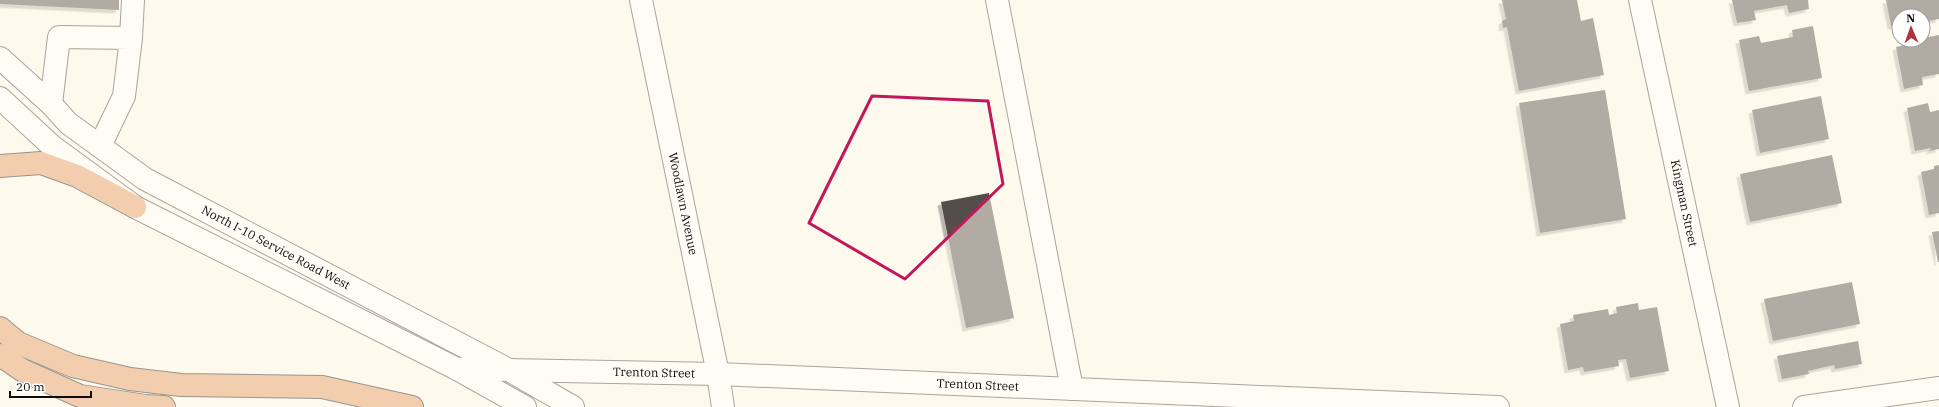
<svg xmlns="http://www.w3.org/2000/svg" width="1939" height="407" viewBox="0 0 1939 407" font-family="'IBM Plex Serif',serif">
<defs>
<filter id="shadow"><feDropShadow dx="-3.5" dy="3.5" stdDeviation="0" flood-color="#0004"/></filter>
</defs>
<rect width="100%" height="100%" fill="#fdf9ed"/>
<g fill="#544d4a" filter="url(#shadow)">
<path d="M0 0H119V10L0 4Z"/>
<path d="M1502 0H1577L1581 21 1593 18 1604 75 1519 91 1507 27 1503 28 1502 21 1506 19Z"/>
<path d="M1732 0H1808L1809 9 1789 13 1787 5 1754 11 1756 20 1737 23Z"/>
<path d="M1886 0H1939V19L1923 22V16H1899V25L1891 26Z"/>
<path d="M1813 26 1822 78 1749 91 1739 40 1759 36 1761 43 1793 37 1792 30Z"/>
<path d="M1939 35V74L1922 77 1923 85 1904 89 1896 47 1910 44 1909 40H1923V38Z"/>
<path d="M1605 90 1626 219 1540 233 1519 103Z"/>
<path d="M1821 96 1829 139 1760 153 1752 110Z"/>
<path d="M1928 103 1930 112 1939 110V149L1929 151 1931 148 1915 151 1907 108Z"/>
<path d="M1832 155 1842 203 1750 222 1740 174Z"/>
<path d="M1939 165V213L1929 215 1921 172 1934 169V166Z"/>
<path d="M989 193 1014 318 966 328 941 202Z"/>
<path d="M1939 231V262H1938L1932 232Z"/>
<path d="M1852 282 1860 324 1773 341 1764 299Z"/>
<path d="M1638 303 1639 310 1657 307 1669 371 1630 378 1626 359 1618 360 1619 366 1584 372 1583 367 1568 370 1560 324 1574 321 1573 315 1608 309 1609 315 1617 313 1616 307Z"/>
<path d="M1858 341 1862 364 1835 369 1834 365 1808 371 1809 374 1782 379 1777 356Z"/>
</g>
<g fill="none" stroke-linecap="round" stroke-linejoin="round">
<defs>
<g id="minor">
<path id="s1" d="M641 0 718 374 723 407"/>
<path d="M997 0 1072 389"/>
<path id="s2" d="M1640 0 1728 407"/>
<path d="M131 38 133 0"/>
<path id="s3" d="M0 58 51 104 68 123 145 179 509 370 573 407"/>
<path d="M0 98 53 147 135 207 457 369 525 407"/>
<path d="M51 104 59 37 131 38 124 96 100 146"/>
<path id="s4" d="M457 369 718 374 1498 407"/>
<path d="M1804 407 1939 388"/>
</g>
<g id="highway">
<path d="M0 166 41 163 77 176 135 207"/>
<path d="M0 328 18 343 73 366 130 379 181 385 322 387 412 407"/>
<path d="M0 355 22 370 80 396 146 406 164 407"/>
</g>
</defs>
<use href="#minor" stroke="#3f3f3f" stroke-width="24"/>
<use href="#highway" stroke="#1d1d1d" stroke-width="24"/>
<use href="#minor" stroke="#fff" stroke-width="22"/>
<use href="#highway" stroke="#e69963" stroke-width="22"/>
</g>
<path d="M0 0H1939V407H0ZM872 96 988 101 1003 184 905 279 809 223Z" fill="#fdf9ed" fill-opacity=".55" fill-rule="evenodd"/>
<path fill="none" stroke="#c2185b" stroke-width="3" stroke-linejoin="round" d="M872 96 988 101 1003 184 905 279 809 223Z"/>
<g text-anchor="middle" stroke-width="4" stroke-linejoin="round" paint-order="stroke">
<g font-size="12" fill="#0c0c0c" stroke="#fff">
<text dy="4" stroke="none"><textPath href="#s1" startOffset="208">Woodlawn Avenue</textPath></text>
<text dy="4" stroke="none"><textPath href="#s2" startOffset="208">Kingman Street</textPath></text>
<text dy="4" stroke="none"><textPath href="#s3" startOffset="337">North I-10 Service Road West</textPath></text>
<text dy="4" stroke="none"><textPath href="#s4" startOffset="197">Trenton Street</textPath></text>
<text dy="4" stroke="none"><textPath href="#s4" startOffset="521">Trenton Street</textPath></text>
</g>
</g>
<g transform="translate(1911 28) rotate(358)"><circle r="19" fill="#ffffff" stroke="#9e9e9e"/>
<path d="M0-3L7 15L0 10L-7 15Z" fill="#ae323d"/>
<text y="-6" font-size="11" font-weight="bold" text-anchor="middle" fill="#0c0c0c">N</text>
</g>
<path d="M10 391v6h81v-6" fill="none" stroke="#0c0c0c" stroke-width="2"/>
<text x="16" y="391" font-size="12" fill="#0c0c0c" stroke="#ffffff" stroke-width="3" paint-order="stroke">20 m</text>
</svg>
